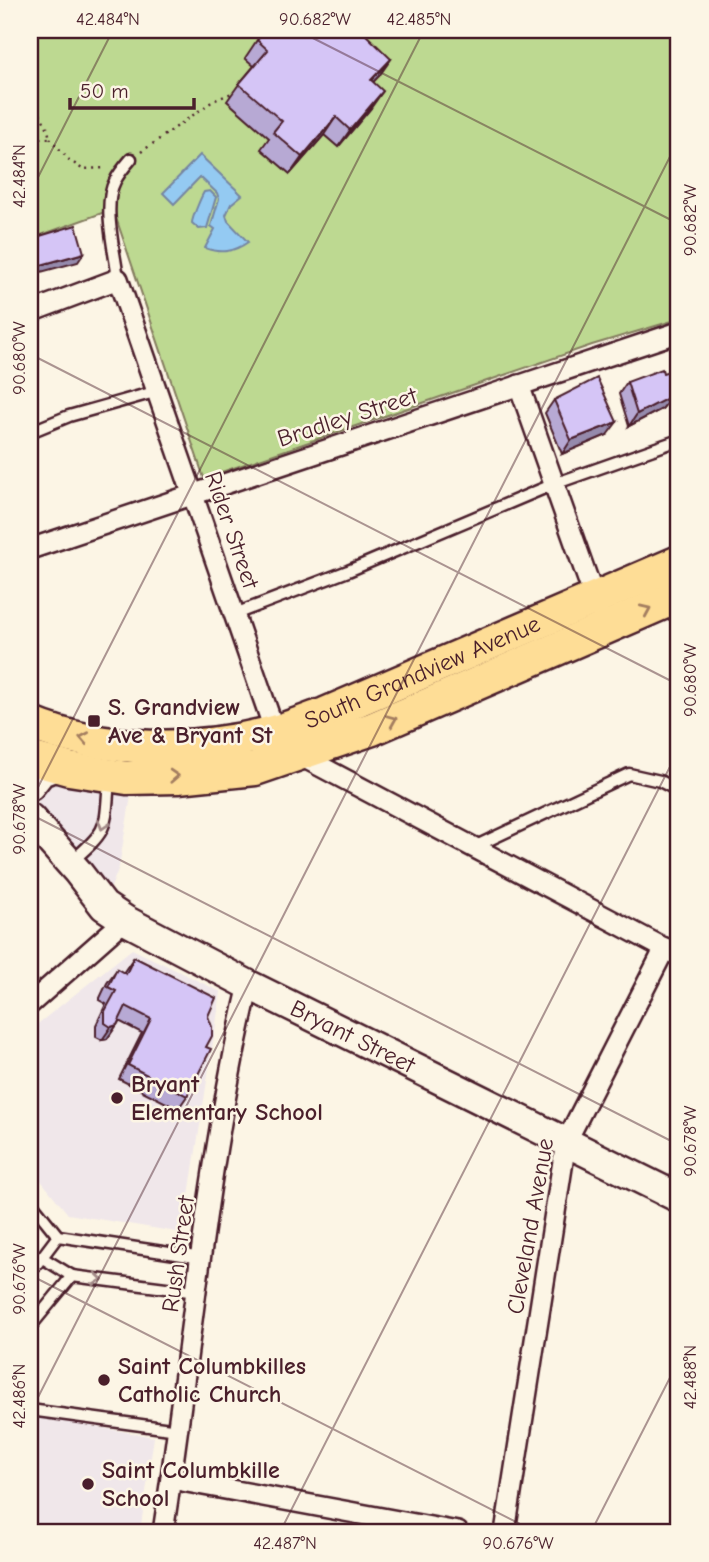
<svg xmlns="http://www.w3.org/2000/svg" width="709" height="1562" viewBox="0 0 709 1562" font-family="'Comic Neue',sans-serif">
<rect width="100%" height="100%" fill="#fcf5e5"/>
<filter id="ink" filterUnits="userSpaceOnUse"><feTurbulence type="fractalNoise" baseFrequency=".0143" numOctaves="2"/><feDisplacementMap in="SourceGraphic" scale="14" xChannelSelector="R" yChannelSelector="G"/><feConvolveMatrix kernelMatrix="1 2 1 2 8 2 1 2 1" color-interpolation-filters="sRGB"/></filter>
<g filter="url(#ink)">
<g fill="#f0e7ea">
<path d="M58 778 132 790 119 867 106 900 55 837 39 807 36 793Z"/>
<path d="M132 949 221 992 183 1233 68 1214 30 1167V1030Z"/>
<path d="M30 1415 154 1437 140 1532H30Z"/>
</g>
<path fill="#bdd991" stroke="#847c5e" stroke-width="2" d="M30 30H679V319L592 345 204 478 113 209 30 239Z"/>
<g fill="#94caf2" stroke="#7686a2" stroke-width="2">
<path d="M200 155 242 195 231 204 226 215 228 221 248 242C234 252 221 254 205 248L215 229 211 226 219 199 217 193 200 177 174 204 163 193Z"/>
<path d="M210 191 216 197 207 228 199 229 192 223C192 218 201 197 204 192Z"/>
</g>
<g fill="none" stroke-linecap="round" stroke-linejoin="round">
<defs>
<g id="service">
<path d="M118 279C115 252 102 205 115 181 119 173 125 166 131 159"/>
<path d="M30 432 69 416 158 391"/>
<path d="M235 614 348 571 554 484 679 440"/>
<path d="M474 847 629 774 660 781 679 791"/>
<path d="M71 862C110 828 105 829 109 779"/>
<path d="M30 1201 58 1236 202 1258"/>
<path d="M41 1257 72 1276"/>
<path d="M30 1273 58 1236"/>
<path d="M30 1327 72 1276 197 1292"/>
<path d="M30 1410 178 1430"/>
</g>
<g id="minor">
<path d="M30 312 118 279 275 732 299 755 679 956"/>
<path d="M519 385 598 608"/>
<path d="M30 549 679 332"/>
<path d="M30 1004 125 920"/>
<path d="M171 1479 458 1532"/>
<path d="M163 1532C191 1351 206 1164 249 985"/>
<path d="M505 1532 566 1142 665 948"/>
</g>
<g id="secondary">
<path d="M30 786 41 772 57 766"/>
<path id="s1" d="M30 818 77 871 104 906 125 920 249 985 679 1198"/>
</g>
<g id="primary">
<path id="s2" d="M30 723C104 754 197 752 274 732 292 727 309 720 325 714L679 562"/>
<path d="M30 758 69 769 127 778 178 777 255 769 372 729 679 596"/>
</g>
</defs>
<use href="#service" stroke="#4a1f2b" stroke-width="15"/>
<use href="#minor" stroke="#4a1f2b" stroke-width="24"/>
<use href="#secondary" stroke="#4a1f2b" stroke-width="33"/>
<use href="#primary" stroke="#4a1f2b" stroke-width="37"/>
<g stroke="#4a1f2b" stroke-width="2.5" stroke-dasharray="2 5" stroke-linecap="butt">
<path d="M30 95 47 127 50 138 30 139"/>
<path d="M50 138 68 159 82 169 107 168"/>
<path d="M141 152 213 101 232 93"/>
</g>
<use href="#service" stroke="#fcf5e5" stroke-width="10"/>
<use href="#minor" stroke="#fcf5e5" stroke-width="19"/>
<use href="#secondary" stroke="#fcf5e5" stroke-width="28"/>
<use href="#primary" stroke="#fedd96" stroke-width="32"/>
</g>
<g fill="#b7a9d4" stroke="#4a1f2b" stroke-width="2">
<path d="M257 40 391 59 373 82 371 108 338 147 324 135 290 174 261 149 269 138 227 101 239 84 254 66 245 58Z"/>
<path d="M627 382 667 403 662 409 629 426 619 394Z"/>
<path d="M554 400 607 435 562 454 545 413Z"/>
<path d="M134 957 208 1016 206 1047 187 1096 178 1109 119 1079 142 1033 119 1021 107 1039 102 1040 96 1037V1025L106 1004 99 1000 107 983 117 969 123 973Z"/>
</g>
<g fill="#958aac" stroke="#4a1f2b" stroke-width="2">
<path d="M391 59 379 76 359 97 371 80Z"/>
<path d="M383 91 371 108 338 147 350 130Z"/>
<path d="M336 117 324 135 290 174 302 157Z"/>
<path d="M84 253 78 262 30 275V268Z"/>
<path d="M679 390V400L667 403 662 409 629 426 637 414 669 392Z"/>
<path d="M617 422 607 435 562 454 571 440Z"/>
<path d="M117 1025 107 1039 102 1040 111 1027Z"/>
</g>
<g fill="#d5c5f6" stroke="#4a1f2b" stroke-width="2">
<path d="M267 30H361L391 59 371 80 383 91 350 130 336 117 302 157 273 132 282 121 239 84 268 50 257 40Z"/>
<path d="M76 225 84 253 30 268V239Z"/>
<path d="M679 368V390L669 392 670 397 637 414 627 382 662 369 663 373Z"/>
<path d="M597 378 617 422 571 440 554 400Z"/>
<path d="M134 957 216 998 208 1016 212 1027V1036L206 1047 211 1049 187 1096 128 1065 151 1019 126 1006 117 1025 111 1027 105 1023V1011L116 991 108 987 117 969 126 974Z"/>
</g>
<defs><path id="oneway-chevron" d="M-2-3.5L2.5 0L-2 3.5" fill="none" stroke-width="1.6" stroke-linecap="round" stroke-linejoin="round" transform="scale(1.75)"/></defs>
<g stroke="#a47e60">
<use href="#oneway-chevron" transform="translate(646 610) rotate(-24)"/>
<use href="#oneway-chevron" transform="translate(392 720) rotate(-23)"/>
<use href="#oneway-chevron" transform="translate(84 738) rotate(-169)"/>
<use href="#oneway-chevron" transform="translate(174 776) rotate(-3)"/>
</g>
<g stroke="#a38a88">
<use href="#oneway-chevron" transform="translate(103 825) rotate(108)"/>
<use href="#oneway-chevron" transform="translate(98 1279) rotate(7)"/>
</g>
</g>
<path fill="none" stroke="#4a1f2b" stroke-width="2" stroke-opacity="0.45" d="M297 30 679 224M30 193 113 30M30 354 679 685M30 803 424 30M30 814 679 1145M30 1275 536 1532M30 1413 679 139M280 1532 679 749M591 1532 679 1360"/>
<g fill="#4a1f2b" stroke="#fcf5e5" stroke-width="2.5">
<rect x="87" y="714" width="14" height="14" rx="3.5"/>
<circle cx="117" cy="1098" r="7"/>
<circle cx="104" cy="1380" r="7"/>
<circle cx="88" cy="1484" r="7"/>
</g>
<g text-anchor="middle" stroke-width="5" stroke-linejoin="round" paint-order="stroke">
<g font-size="24" fill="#4a1f2b" stroke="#fcf5e5">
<text transform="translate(347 417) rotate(-18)" y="8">Bradley Street</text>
<text transform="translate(232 530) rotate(71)" y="8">Rider Street</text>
<text dy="8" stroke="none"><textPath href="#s2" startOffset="408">South Grandview Avenue</textPath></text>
<text dy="8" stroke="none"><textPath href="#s1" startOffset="396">Bryant Street</textPath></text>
<text transform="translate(530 1226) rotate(-80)" y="8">Cleveland Avenue</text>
<text transform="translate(178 1254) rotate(-82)" y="8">Rush Street</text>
</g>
<g font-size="24" font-weight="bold" fill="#4a1f2b" stroke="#fcf5e5" text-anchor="start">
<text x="108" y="715">S. Grandview<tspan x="108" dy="28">Ave &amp; Bryant St</tspan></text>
<text x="131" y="1092">Bryant<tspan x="131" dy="28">Elementary School</tspan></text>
<text x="118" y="1374">Saint Columbkilles<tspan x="118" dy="28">Catholic Church</tspan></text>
<text x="102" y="1478">Saint Columbkille<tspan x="102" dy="28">School</tspan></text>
</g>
</g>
<rect width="709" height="1562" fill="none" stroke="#fcf5e5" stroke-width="77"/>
<path d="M70 98v10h124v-10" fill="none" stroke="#4a1f2b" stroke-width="3.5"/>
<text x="80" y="98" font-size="21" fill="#4a1f2b" stroke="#fcf5e5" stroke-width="5" paint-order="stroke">50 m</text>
<rect x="38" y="38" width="632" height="1486" fill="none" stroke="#4a1f2b" stroke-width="2.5"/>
<g font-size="18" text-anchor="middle" fill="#4a1f2b">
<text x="108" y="25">42.484°N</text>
<text x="315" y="25">90.682°W</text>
<text x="419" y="25">42.485°N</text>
<text transform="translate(19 176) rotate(-90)" y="6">42.484°N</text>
<text transform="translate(690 220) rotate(-90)" y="6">90.682°W</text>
<text transform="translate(19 358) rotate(-90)" y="6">90.680°W</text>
<text transform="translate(690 680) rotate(-90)" y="6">90.680°W</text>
<text transform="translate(19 819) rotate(-90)" y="6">90.678°W</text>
<text transform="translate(690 1141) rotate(-90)" y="6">90.678°W</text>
<text transform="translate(19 1279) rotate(-90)" y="6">90.676°W</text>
<text transform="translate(690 1377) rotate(-90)" y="6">42.488°N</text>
<text transform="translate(19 1396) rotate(-90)" y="6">42.486°N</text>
<text x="285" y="1549">42.487°N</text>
<text x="518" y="1549">90.676°W</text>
</g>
</svg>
